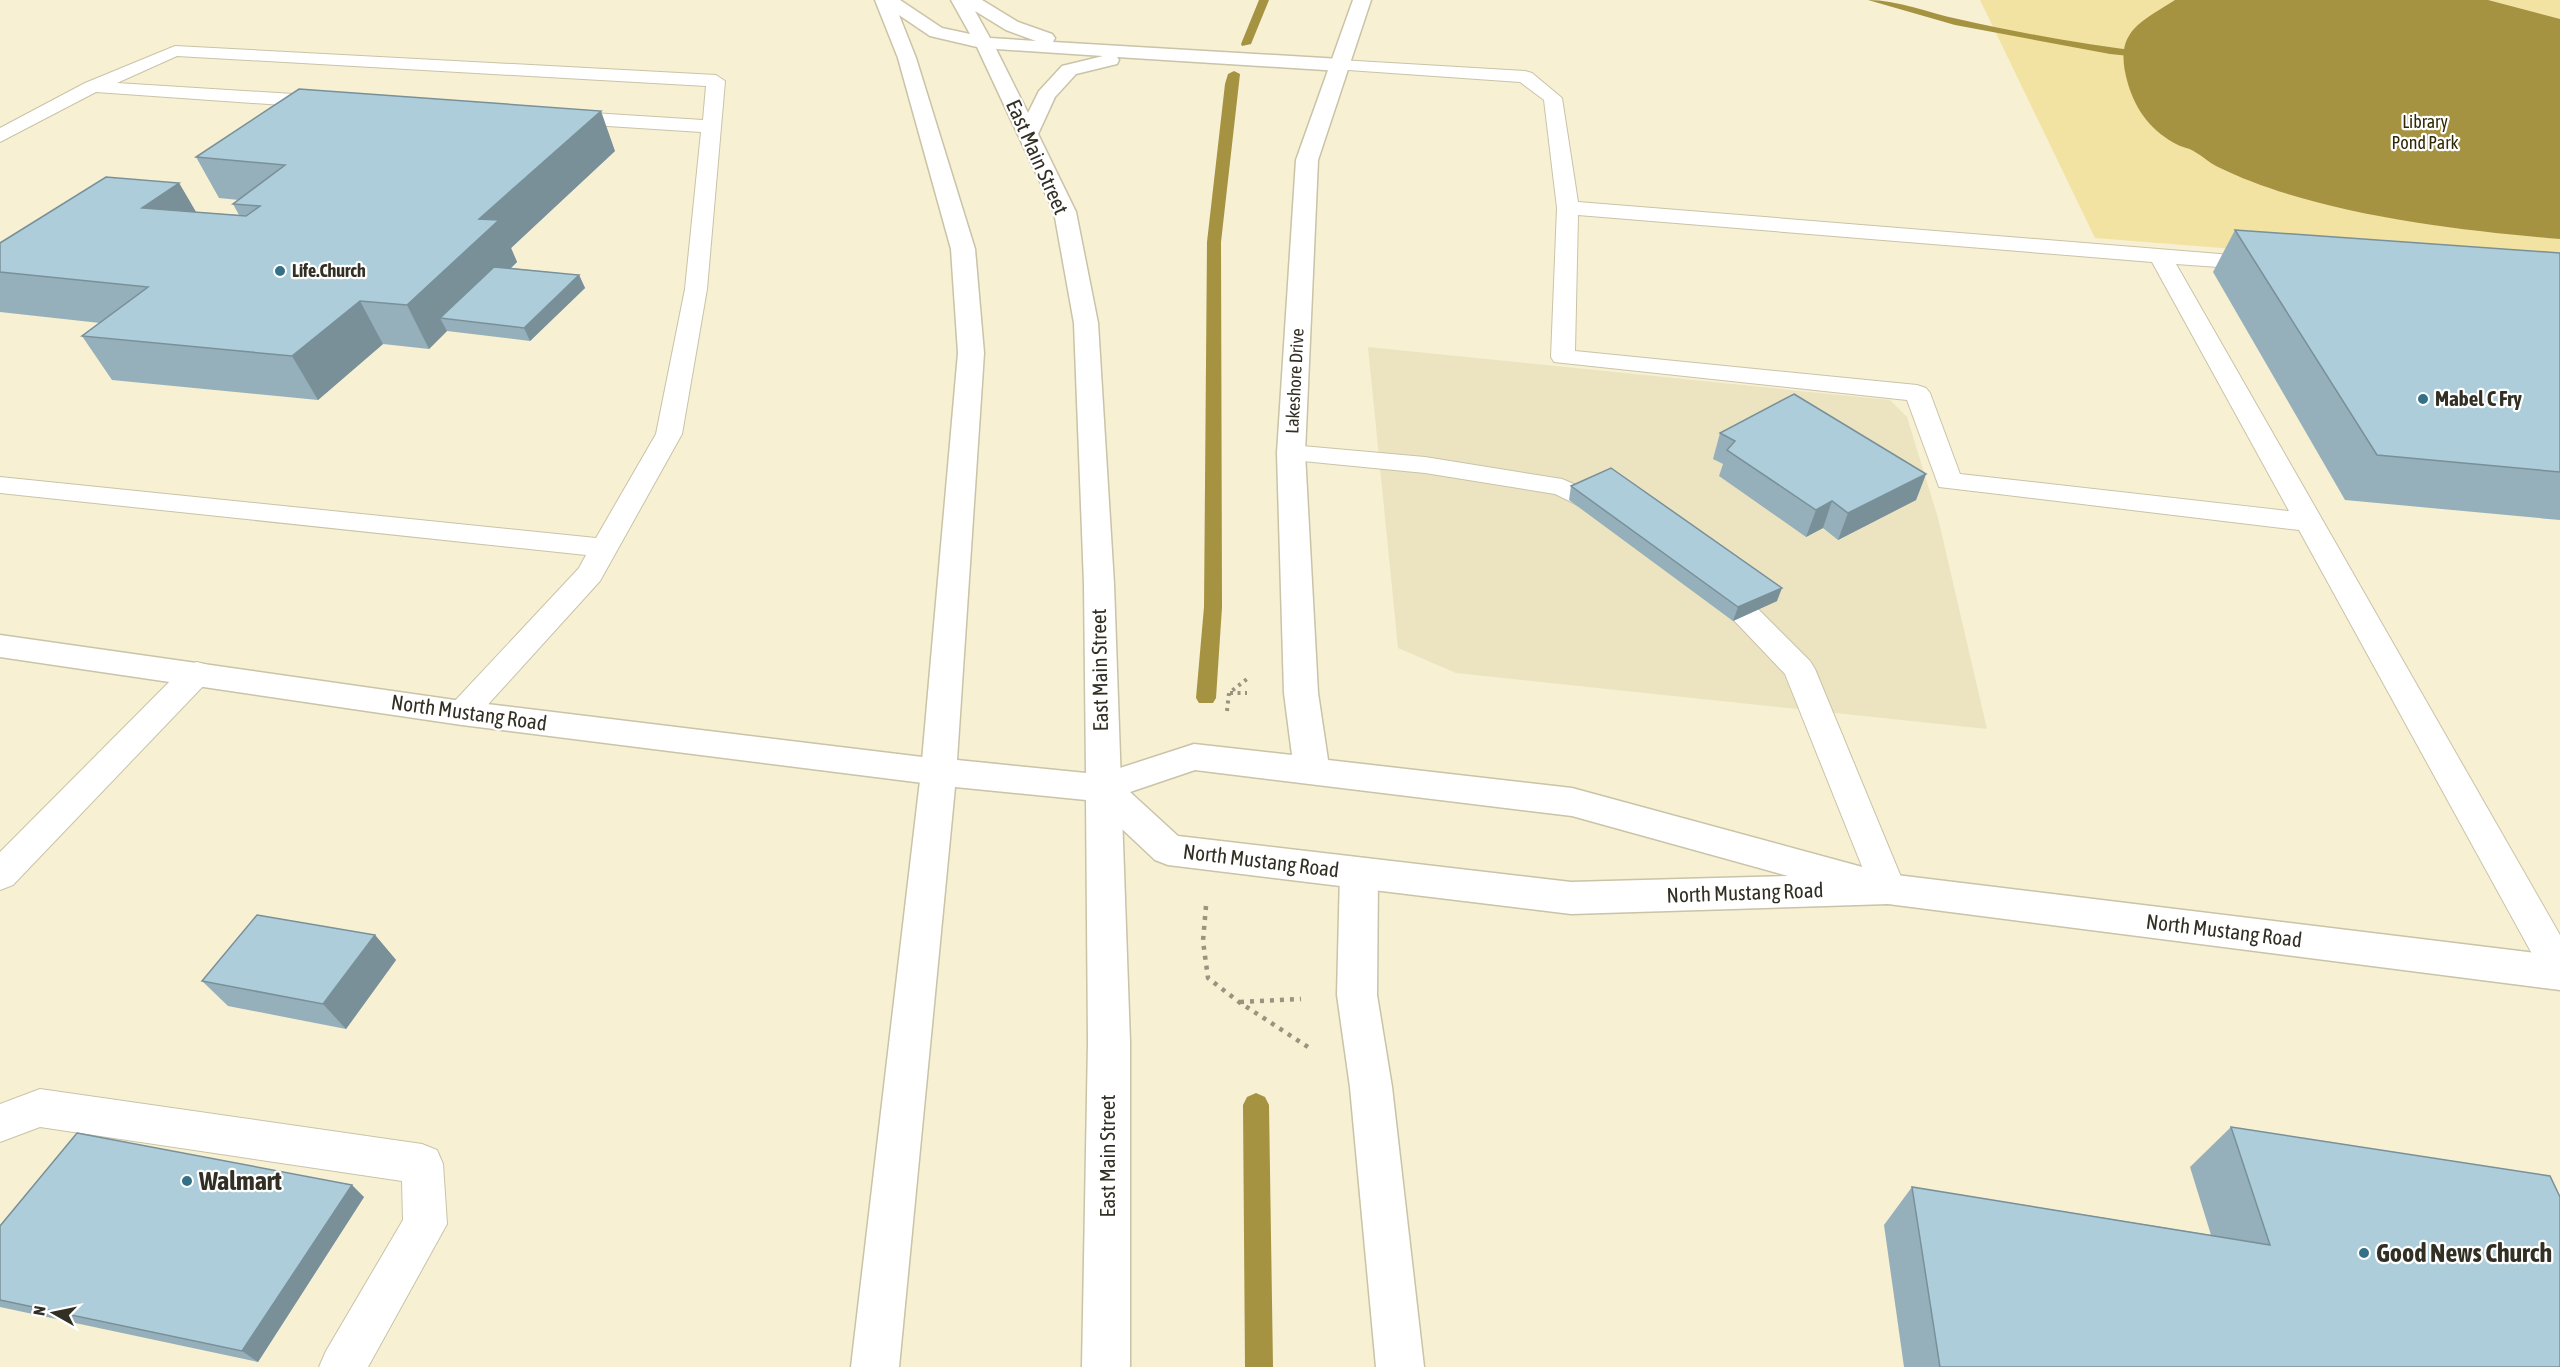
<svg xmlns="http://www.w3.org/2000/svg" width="2560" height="1367" viewBox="0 0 2560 1367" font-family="'Asap Condensed',sans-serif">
<rect width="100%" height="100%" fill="#f7f0d3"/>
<path fill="#ece4c0" d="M1368 347 1890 400 1907 417 1938 518 1987 729 1456 673 1398 648Z"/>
<path fill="#f2e3a3" d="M1980 0H2560V275L2095 238Z"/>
<path fill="#a59342" d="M2175 0H2488L2560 19V239C2454 230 2314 214 2218 167 2209 163 2203 156 2195 152 2190 148 2184 148 2178 145 2152 132 2136 111 2128 84 2113 33 2137 24 2175 0Z"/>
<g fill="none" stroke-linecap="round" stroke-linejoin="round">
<g fill="#a59342" fill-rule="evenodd">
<path d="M1259 0H1269L1251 44 1242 46 1241 44Z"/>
<path d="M1868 0C1899 0 1928 13 1958 19 2021 33 2085 45 2149 52L2155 55 2149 58 2110 54 1955 25Z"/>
<path d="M1234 71 1240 74 1221 242 1222 607 1216 698 1213 703H1199L1196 698 1204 607 1207 242 1225 84 1228 74Z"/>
<path d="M1256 1093 1265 1097 1269 1105 1273 1367H1245L1243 1105 1247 1097Z"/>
</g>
<defs>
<g id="lane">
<path d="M175 46 716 75 725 81 707 289 682 434 600 581 473 721 462 725 451 721 446 713 451 705 579 568 586 555 0 493V477L596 538 656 434 685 289 701 132 561 123 551 117 561 111 703 120 706 86 177 56 117 83 326 96 335 102 326 108 96 92 0 142V128L85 83Z"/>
<path d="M1340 60 1525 71 1532 73 1562 98 1578 202 2269 258 2272 263 2269 268 2261 270 2176 264 2560 935V986L2547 981 2299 530 1939 487 1907 400 1554 362 1551 357 1557 208 1544 100 1520 82 1334 69 1331 65ZM1578 215 2152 262 2289 511 1960 474 1930 393 1926 388 1917 385 1575 351Z"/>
<path d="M1291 445 1425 457 1562 479 1618 503 1622 509 1618 515 1608 518 1598 515 1555 494 1425 473 1282 459 1278 453 1282 447Z"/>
<path d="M1716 574 1726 577 1810 661 1815 669 1906 889 1901 899 1888 904 1875 899 1785 674 1706 591 1701 584 1706 577Z"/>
<path d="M197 662 208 665 213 673 208 681 13 885 0 890V852L186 665Z"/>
<path d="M40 1089 422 1144 437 1150 443 1164 447 1224 368 1367H319L326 1351 403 1220 402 1181 40 1127 0 1142V1104Z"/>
</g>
<path id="street" d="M1359 858 1372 862 1378 873 1377 995 1392 1087 1424 1367H1376L1350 1087 1337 995 1340 873 1346 862Z"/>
<g id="secondary">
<path d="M1353 0H1371L1318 160 1305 453 1318 693 1328 760 1572 788 1888 874 2560 956V990L1888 904 1571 914 1168 865 1155 860 1089 798 1084 788 1089 778 1194 744 1292 755 1284 693 1277 453 1296 160ZM1195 770 1572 816 1788 876 1571 882 1178 836 1130 792Z"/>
<path d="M0 635 462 701 939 759 951 763 957 772 951 781 939 785 462 725 0 657Z"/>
</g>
<path id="highway" d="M875 0H900L942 28 970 34 951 0H982L1018 22 1052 34 1055 38 1053 42 1340 59 1349 65 1340 71 1117 57 1119 60 1117 64 1076 74 1055 97 1038 134 1076 212 1098 323 1114 584 1130 1042V1367H1082L1088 1042 1086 800 955 787 899 1367H851L921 772 958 353 951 249 898 58ZM975 11 1006 30 1036 41 990 38ZM899 15 930 36 977 47 1054 212 1074 323 1084 584 1086 773 957 760 984 353 975 249 916 58ZM996 49 1103 56 1062 66 1039 91 1028 113Z"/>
</defs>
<use href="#lane" stroke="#c9c3a7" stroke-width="2"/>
<use href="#street" stroke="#c9c3a7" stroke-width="3"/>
<use href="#secondary" stroke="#c9c3a7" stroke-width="3"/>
<use href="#highway" stroke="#c9c3a7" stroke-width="3"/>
<g stroke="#999480" stroke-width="4" stroke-dasharray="3 4.5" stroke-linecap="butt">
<path d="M1230 693H1247"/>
<path d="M1227 711 1229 693 1247 679"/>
</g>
<g stroke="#999480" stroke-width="4.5" stroke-dasharray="4 6" stroke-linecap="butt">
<path d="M1206 906 1203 941 1208 978 1239 1002 1308 1047"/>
<path d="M1240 1002 1301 999"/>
</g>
<use href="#lane" fill="#fff" fill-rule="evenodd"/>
<use href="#street" fill="#fff" fill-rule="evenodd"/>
<use href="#secondary" fill="#fff" fill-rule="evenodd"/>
<use href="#highway" fill="#fff" fill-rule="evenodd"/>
</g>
<g fill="#95b0bb">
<path d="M615 151 511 248 517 262 511 268 579 275 585 288 530 341 447 331 429 349 383 344 318 400 112 380 82 336 100 323 0 312V243L179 183 196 212 239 215 233 204 239 200 219 198 196 157Z"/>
<path d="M2235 230 2560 253V520L2345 500 2213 272Z"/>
<path d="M1720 433 1926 474 1916 500 1838 540 1823 528 1806 537 1719 476 1723 464 1713 459Z"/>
<path d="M1571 486 1777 601 1733 621 1569 500Z"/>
<path d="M375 935 396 960 346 1029 228 1006 202 981Z"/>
<path d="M2231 1127 2560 1367H1904L1884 1225 1912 1187 2211 1235 2190 1167Z"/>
<path d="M364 1197 258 1362 0 1307V1226Z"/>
</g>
<g fill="#799099">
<path d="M601 111 615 151 511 248 517 262 458 320 440 318 447 331 429 349 407 305 479 219Z"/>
<path d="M179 183 203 224 142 208Z"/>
<path d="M579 275 585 288 530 341 524 328Z"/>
<path d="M360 301 383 344 318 400 292 356Z"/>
<path d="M1926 474 1916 500 1838 540 1848 513Z"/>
<path d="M1832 501 1823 528 1806 537 1816 510Z"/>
<path d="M1782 588 1777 601 1733 621 1738 607Z"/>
<path d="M375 935 396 960 346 1029 323 1004Z"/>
<path d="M352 1185 364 1197 258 1362 242 1351Z"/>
</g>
<g fill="#adcdda" stroke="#799099" stroke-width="1.5">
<path d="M299 89 601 111 479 219 499 220 407 305 360 301 292 356 82 336 148 287 0 272V243L106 177 179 183 142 208 246 216 260 206 233 204 285 165 196 157Z"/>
<path d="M2235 230 2560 253V472L2377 455Z"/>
<path d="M494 267 579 275 524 328 440 318Z"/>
<path d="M1794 394 1926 474 1848 513 1832 501 1816 510 1727 450 1735 441 1720 433Z"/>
<path d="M1611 468 1782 588 1738 607 1571 486Z"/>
<path d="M257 915 375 935 323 1004 202 981Z"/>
<path d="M2231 1127 2550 1176 2560 1197V1367H1940L1912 1187 2270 1245Z"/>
<path d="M77 1133 352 1185 242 1351 0 1300V1226Z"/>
</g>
<g fill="#347187" stroke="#fff" stroke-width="2">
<circle cx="280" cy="271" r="6"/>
<circle cx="2423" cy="399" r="6"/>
<circle cx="187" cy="1181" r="6"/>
<circle cx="2364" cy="1253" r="6"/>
</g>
<g text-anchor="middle" stroke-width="4.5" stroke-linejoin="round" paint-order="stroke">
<g font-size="18" fill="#312905" stroke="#fff">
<text x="2425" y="128">Library<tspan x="2425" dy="21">Pond Park</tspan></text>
</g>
<g font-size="18" font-weight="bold" fill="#322f24" stroke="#fff" text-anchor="start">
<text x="292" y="277">Life.Church</text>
</g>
<g font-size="18" fill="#322f24" stroke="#fff">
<text transform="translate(1295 381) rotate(-87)" y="6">Lakeshore Drive</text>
</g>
<g font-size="21" fill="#322f24" stroke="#fff">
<text transform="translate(1037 157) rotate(66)" y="7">East Main Street</text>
<text transform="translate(1100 670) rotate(-91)" y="7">East Main Street</text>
<text transform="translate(469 713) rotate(8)" y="7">North Mustang Road</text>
<text transform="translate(1261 861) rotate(7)" y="7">North Mustang Road</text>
<text transform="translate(1745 893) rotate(-2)" y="7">North Mustang Road</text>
<text transform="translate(2224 931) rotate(7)" y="7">North Mustang Road</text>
<text transform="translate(1108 1156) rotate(-90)" y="7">East Main Street</text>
</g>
<g font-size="21" font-weight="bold" fill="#322f24" stroke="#fff" text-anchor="start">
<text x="2435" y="406">Mabel C Fry</text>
</g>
<g font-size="26" font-weight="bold" fill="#322f24" stroke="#fff" text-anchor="start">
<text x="199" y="1190">Walmart</text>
<text x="2376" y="1262">Good News Church</text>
</g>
</g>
<g transform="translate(54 1313) rotate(279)" stroke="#ffffff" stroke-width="4.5" paint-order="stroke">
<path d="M0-4.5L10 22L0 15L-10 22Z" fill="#322f24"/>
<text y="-9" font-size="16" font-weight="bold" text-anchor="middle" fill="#322f24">N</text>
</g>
</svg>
